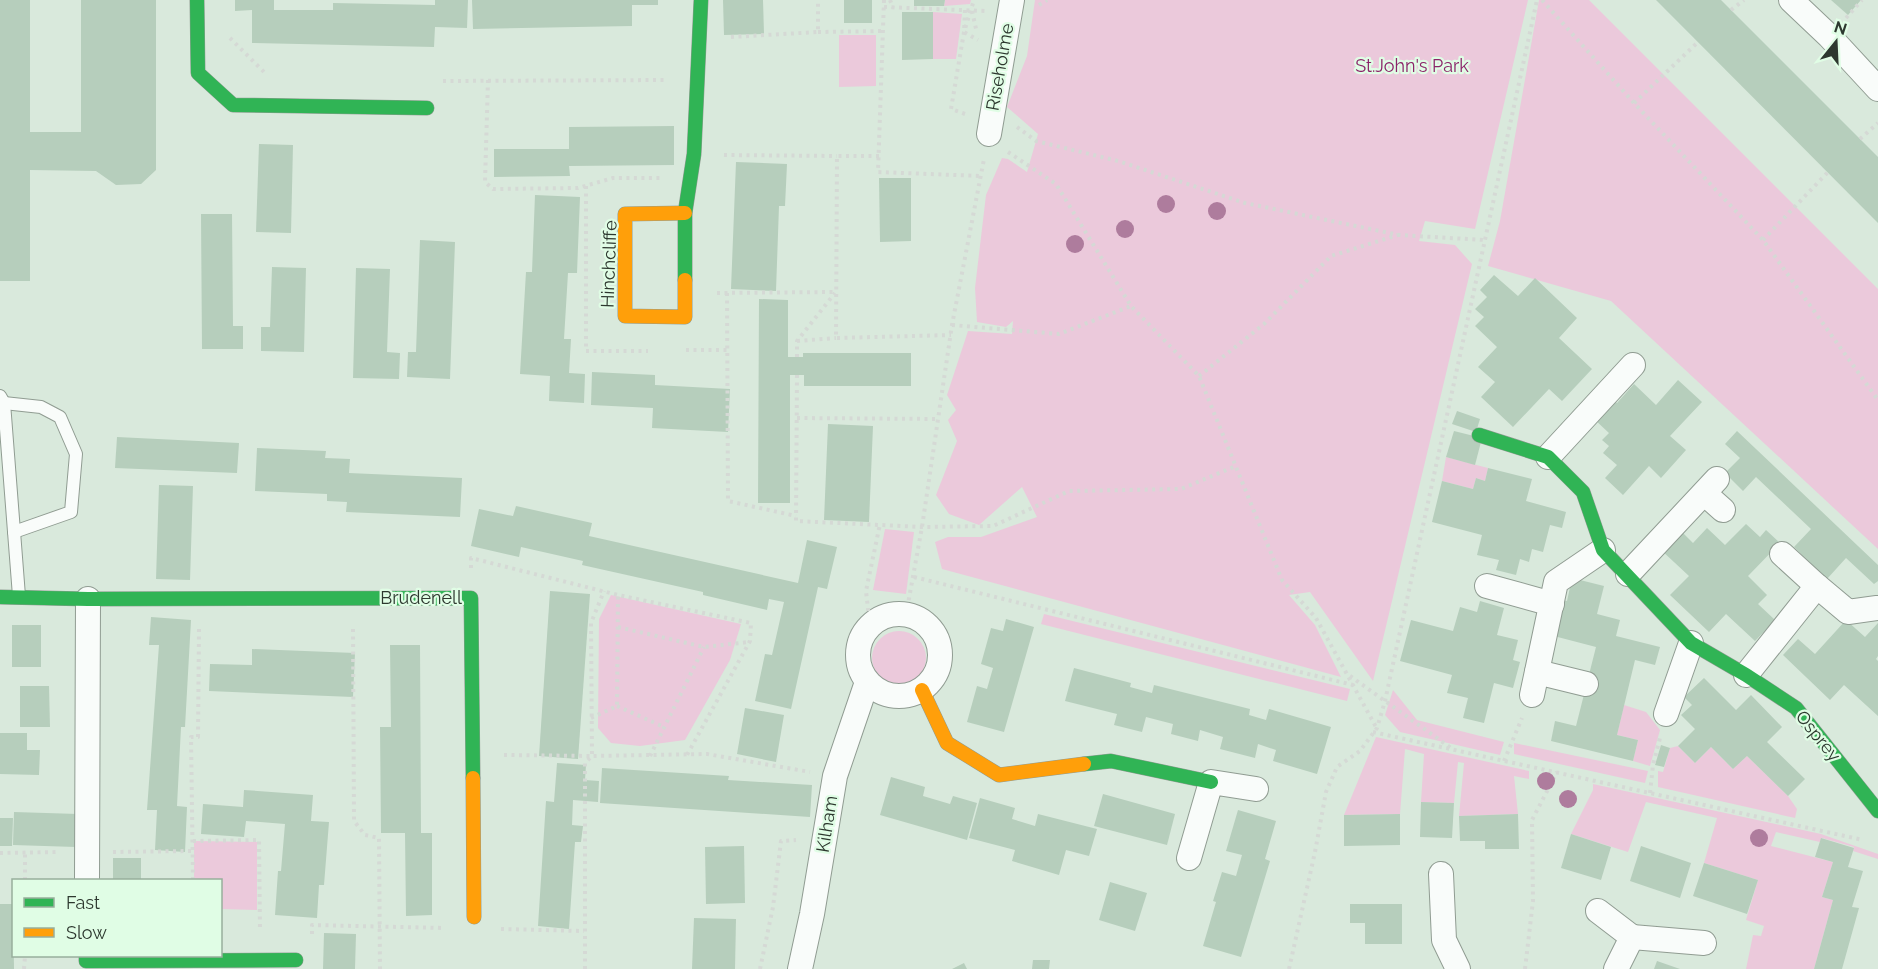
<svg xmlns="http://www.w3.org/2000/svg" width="1878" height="969" viewBox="0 0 1878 969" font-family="Raleway,sans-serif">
<rect width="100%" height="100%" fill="#d9e9dc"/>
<g fill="#ebc9db">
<path d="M945 0H971L970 4 944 6Z"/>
<path d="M1035 0H1528L1475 229 1425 221 1419 241 1455 245 1472 264 1373 681 1310 592 1289 595 1315 625 1341 677 942 569 935 542 948 537H981L1037 517 1022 487 979 525 949 514 936 495 957 441 948 420 956 410 947 395 968 331 1012 334 1013 321 1006 327 977 322 975 288 986 195 1002 158 1008 159 1027 172 1038 134 1007 107 1027 56Z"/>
<path d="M1539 0H1589L1878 289V549L1611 301 1488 266 1500 221Z"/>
<path d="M933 12 962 14 956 59H933Z"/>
<path d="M839 35H876V86L839 87Z"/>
<path d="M1446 457 1488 468 1485 481 1476 478 1473 489 1442 481Z"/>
<path d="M885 529 914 532 906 594 873 590Z"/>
<path d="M611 595 741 624 730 660 685 740 640 746 611 743 598 728 599 619Z"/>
<path d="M1044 614 1350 689 1347 701 1041 624Z"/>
<circle cx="899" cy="658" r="27"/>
<path d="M1393 690 1417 720 1504 742 1500 755 1400 732 1385 715Z"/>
<path d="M1624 705 1646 712 1660 730 1650 766 1633 761 1638 740 1617 735Z"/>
<path d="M1376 737 1529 771V779L1514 776 1518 814 1459 816 1464 763 1458 762 1454 803 1421 802 1424 754 1405 749 1400 814 1344 815Z"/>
<path d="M1514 743 1648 771 1645 783 1514 754Z"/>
<path d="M1678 746 1695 763 1711 747 1733 769 1747 756 1788 796 1797 809 1795 818 1658 787V771L1663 772 1670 748Z"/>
<path d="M1593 784 1821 834 1878 854V859L1853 851 1854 847 1822 838 1820 842 1776 832 1771 846 1833 862 1822 897 1833 900 1814 969H1746L1753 935 1761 936 1764 926 1746 920 1758 880 1704 863 1717 818 1646 802 1628 852 1571 834 1593 790Z"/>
<path d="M194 841 257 842V910L221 909 220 880H194Z"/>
</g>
<g fill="#b6cebc">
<path d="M0 0H30V132H81V0H156V170L141 184 116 185 96 171 30 170V281H0Z"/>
<path d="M235 0H274V10H333V3L435 5V0H468L467 28 435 27 434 47 252 43V10L235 11Z"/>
<path d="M472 0H658V5H632V26L473 29Z"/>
<path d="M723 0H763L764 34 724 35Z"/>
<rect x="844" y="0" width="28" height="23"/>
<path d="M914 0H945L944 6H914Z"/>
<path d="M1656 0H1721L1878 157V223Z"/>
<path d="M1831 0H1861L1848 15Z"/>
<path d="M902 12H933V59L902 60Z"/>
<path d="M674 126V165L569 166 570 176 494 177V149H569V127Z"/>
<path d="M259 144 293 145 291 233 256 232Z"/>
<path d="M736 162 787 164 785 206H779L776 291 731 289Z"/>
<path d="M879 178H911V241L880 242Z"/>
<path d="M535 195 580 197 577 273H568L564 339H571L569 373 585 374 584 403 549 401 550 376 520 374 526 272H532Z"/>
<path d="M201 214H232L233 326H243V349H202Z"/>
<path d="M420 240 455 242 450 379 407 377 408 352H416Z"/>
<path d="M272 267 306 268 304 352 261 351V327H270Z"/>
<path d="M356 268 390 269 387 352 400 353 399 379 353 378Z"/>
<path d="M1494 275 1518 296 1535 278 1577 318 1559 338 1592 369 1562 401 1549 389 1513 427 1481 397 1495 382 1478 367 1497 347 1475 326 1484 317 1475 309 1487 297 1480 290Z"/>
<path d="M759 299 788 300V357H803V353H911V386H804V375H790V503H758Z"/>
<path d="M592 372 655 375V385L730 389 728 432 652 428 653 408 591 405Z"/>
<path d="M1678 380 1702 402 1670 436 1686 450 1661 478 1649 466 1623 495 1605 478 1617 465 1603 453 1609 446 1602 440 1609 433 1594 419 1612 399 1617 403 1634 384 1656 405Z"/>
<path d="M1457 411 1480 419 1476 432 1452 424Z"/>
<path d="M828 424 873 426 869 522 824 520Z"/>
<path d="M1454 431 1482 438 1475 465 1446 457Z"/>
<path d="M1737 431 1878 565V581L1874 584 1846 558 1827 579 1794 547 1811 529 1756 477 1743 491 1725 473 1740 458 1725 444Z"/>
<path d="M117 437 239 443 237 473 115 468Z"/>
<path d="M257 448 326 451 325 458 350 459 349 473 462 478 460 517 346 512 347 502 327 501V494L255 491Z"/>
<path d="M1488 468 1532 479 1526 501 1566 512 1562 528 1550 525 1543 552 1532 549 1529 562 1520 559 1516 575 1496 570 1499 560 1477 555 1482 535 1432 522 1442 481 1473 489 1476 478 1485 481Z"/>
<path d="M159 485 193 486 190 580 156 579Z"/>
<path d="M516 506 592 523 589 536 798 583 807 540 837 547 827 589 818 587 791 709 755 701 765 654 772 655 784 602 769 599 767 610 703 595V592L582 565 583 561 521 547 519 557 471 546 479 509 513 516Z"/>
<path d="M1746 524 1760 537 1766 530 1780 543 1748 576 1767 595 1758 604 1775 620 1755 641 1726 614 1709 632 1670 595 1689 576 1660 549 1679 529 1693 543 1707 528 1725 545Z"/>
<path d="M1572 578 1604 586 1597 614 1620 620 1616 636 1660 647 1655 665 1635 660 1617 735 1638 740 1633 761 1551 741 1555 721 1576 726 1596 647 1550 635 1559 599 1567 601Z"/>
<path d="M550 591 590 594 578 759 539 756Z"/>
<path d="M1480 601 1504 608 1497 635 1518 640 1513 660 1520 662 1513 688 1494 683 1484 723 1463 718 1468 698 1447 693 1452 675 1400 661 1411 620 1453 631 1460 607 1477 612Z"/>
<path d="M151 617 191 620 185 727H181L177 806 187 807 185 852 155 850 157 810H147L159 645H149Z"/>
<path d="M1006 619 1034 627 1004 732 967 722 977 686 987 689 993 668 981 664 991 628 1003 631Z"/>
<path d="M1846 620 1865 637 1878 623V656L1876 659 1878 661V716L1844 685 1830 700 1783 655 1798 639 1815 654Z"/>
<rect x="12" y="625" width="29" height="42"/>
<path d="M390 645H420L421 833H432V915L406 916 405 833H381L380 727H391Z"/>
<path d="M252 649 355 653 353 697 209 691 210 664 252 665Z"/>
<path d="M1074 668 1131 683 1130 687 1152 693 1154 685 1250 709 1249 715 1266 720 1269 709 1331 727 1317 774 1273 761 1276 750 1258 744 1255 758 1220 749 1223 737 1200 730 1198 741 1171 734 1173 724 1146 717 1142 732 1114 725 1117 714 1065 701Z"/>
<path d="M1704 678 1736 710 1751 695 1782 727 1767 742 1805 779 1788 796 1747 756 1733 769 1711 747 1695 763 1678 746 1695 729 1681 715 1692 705 1684 697Z"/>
<path d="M20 686H49L50 727H20Z"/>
<path d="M745 708 784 715 776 762 737 754Z"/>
<path d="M0 733H27V750H40L39 775 0 774Z"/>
<path d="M1661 745 1670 748 1664 767 1655 765Z"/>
<path d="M557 763 586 765 585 780 599 781 598 802 573 800 572 825 583 826 581 842H575L569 929 538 926 546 801 554 802Z"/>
<path d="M602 768 729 776 728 780 812 785 810 817 600 803Z"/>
<path d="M891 777 925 787 923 796 950 804 953 796 977 803 967 840 880 815Z"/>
<path d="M244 790 313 795 311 821 329 822 324 885H319L317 918 275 915 278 871H281L285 824 246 821 244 837 201 834 203 804 243 807Z"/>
<path d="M1103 794 1175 814 1167 845 1094 826Z"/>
<path d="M980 798 1015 808 1012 819 1035 826 1038 814 1097 829 1089 856 1066 850 1059 875 1012 861 1015 850 969 838Z"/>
<path d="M1421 802 1454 803 1452 838 1420 837Z"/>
<path d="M1238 810 1276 821 1265 859 1270 861 1241 957 1203 946 1216 902 1213 901 1222 872 1236 876 1242 855 1226 851Z"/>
<path d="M14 812 78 814 76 847 13 845Z"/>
<path d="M1400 814V845L1344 846V815Z"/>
<path d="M1518 814 1519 849H1485V841H1460L1459 816Z"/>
<path d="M0 818H13L12 846H0Z"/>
<path d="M1571 834 1611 847 1601 880 1561 868Z"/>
<path d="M1821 838 1854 848 1848 867 1863 871 1852 907 1859 908 1842 969H1814L1833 900 1822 897 1833 862 1815 857Z"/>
<path d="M744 846 745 903 706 904 705 847Z"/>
<path d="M1641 846 1691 863 1680 898 1630 881Z"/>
<rect x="113" y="858" width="28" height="22"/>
<path d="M1704 863 1758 880 1747 914 1693 896Z"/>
<path d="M1110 882 1147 893 1135 931 1099 920Z"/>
<path d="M0 904H13L14 969H0Z"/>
<path d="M1350 904H1402V944H1365V923H1350Z"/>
<path d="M694 918 736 919 735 969H692Z"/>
<path d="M324 933 356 934 355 969H323Z"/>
<path d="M1033 960H1050L1049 969H1032Z"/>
<path d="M1657 961 1680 969H1654Z"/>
<path d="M964 963 967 969H952Z"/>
</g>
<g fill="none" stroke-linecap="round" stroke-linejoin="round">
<defs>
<g id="lane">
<path d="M0 396 4 403 19 596"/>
<path d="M4 403 41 407 60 417 76 454 71 512 14 532"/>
</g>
<g id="street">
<path d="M1791 0 1829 36 1878 89"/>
<path d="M989 134 1012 0"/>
<path d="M1548 457 1633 365"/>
<path d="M1705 494 1723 510"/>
<path d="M1628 574 1717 479"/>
<path d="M1487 586 1552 604"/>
<path d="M1817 586 1848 612 1877 608"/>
<circle cx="899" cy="655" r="41"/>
<path d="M1537 672 1586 684"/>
<path d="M1746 675 1817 586 1782 554"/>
<path d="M1532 695 1556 582 1603 550"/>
<path d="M1666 714 1691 643"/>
<path d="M1189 858 1211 782 1256 789"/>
<path d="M1441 874 1444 940 1458 969"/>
<path d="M87 880 88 599"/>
<path d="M1598 911 1632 937"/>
<path d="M800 969 812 914 835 776 867 682"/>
<path d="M1616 969 1632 937 1704 943"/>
</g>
<g id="fast">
<path d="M197 0 198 73 233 105 427 108"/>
<path d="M685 280V213L694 154 701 0"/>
<path d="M1479 435 1548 457 1583 492 1603 550 1691 643 1746 675 1796 708 1878 811"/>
<path d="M0 597 88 599 471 598 473 778"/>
<path d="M1084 764 1111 761 1211 782"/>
<path d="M86 956V961L296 960"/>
</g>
<g id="slow">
<path d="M685 213 625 214V316L685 317V280"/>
<path d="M922 690 947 743 999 775 1084 764"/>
<path d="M473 778 474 917"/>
</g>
</defs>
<use href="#lane" stroke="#909c92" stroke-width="14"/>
<use href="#street" stroke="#909c92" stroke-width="26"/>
<use href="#fast" stroke="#909c92" stroke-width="15"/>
<use href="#slow" stroke="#909c92" stroke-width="15"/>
<g stroke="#d5d9d5" stroke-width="4" stroke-dasharray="3 4.5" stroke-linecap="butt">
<path d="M884 0 878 172 981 176"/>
<path d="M890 0 893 8"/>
<path d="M1542 0 1634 103 1763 240 1878 400"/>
<path d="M1039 5 1047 0"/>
<path d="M884 7 985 11"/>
<path d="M965 10 964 32 978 40"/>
<path d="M1731 10 1744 0"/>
<path d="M972 11 977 33"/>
<path d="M1846 18 1862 0"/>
<path d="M818 32 883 31"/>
<path d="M731 37 818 32V0"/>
<path d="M230 38 265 73"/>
<path d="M488 80 485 182 493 189 578 188 613 178H661"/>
<path d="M443 81 667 80"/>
<path d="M1634 103 1698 42"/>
<path d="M965 114 951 109 964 32 974 0"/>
<path d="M1017 127 1036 141 1118 161 1245 203 1399 235 1485 240"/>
<path d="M1860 139 1878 123"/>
<path d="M1008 152 1056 184 1131 306 1199 376 1282 580 1316 618 1376 727"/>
<path d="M724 155 837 156"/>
<path d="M879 156H837L836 338 951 335"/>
<path d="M586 186V351H648"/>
<path d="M1763 240 1828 172"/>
<path d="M717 293 836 292"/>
<path d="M727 293 728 501 796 516"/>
<path d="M952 325 1059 334 1131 306"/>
<path d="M797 341 836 338"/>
<path d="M686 350H728"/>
<path d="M797 357V341L835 293"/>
<path d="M797 375 796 521 922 527 993 526 1069 491 1181 489 1236 466"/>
<path d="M1199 376 1264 324 1331 256 1398 235"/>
<path d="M797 418 939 419"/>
<path d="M471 568V558L618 595 751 623 750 641 687 755"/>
<path d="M914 577 1353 685"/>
<path d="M906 615 922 527 952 325 984 159"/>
<path d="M870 626 866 591 880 524"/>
<path d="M618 627 704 647 749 642"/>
<path d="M353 629 354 821 365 835 379 838 380 969"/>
<path d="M1350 676 1451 748"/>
<path d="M617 706 664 727"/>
<path d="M591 718 617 706 618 595"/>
<path d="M1373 732 1863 840"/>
<path d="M504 755 592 756 591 623 604 591"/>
<path d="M650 756 704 647"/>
<path d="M1504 761 1522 718"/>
<path d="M1650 793 1653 765 1660 738"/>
<path d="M193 841 259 840 260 930"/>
<path d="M113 852 193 851"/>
<path d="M0 853 60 852"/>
<path d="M25 880V853"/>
<path d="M193 880 191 737H198L199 629"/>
<path d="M501 929 584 931"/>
<path d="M312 934V925L445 928"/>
<path d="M24 969 25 956"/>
<path d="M585 969V763L592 756 707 754 810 772"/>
<path d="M760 969 773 907 781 841 796 840"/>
<path d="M1289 969 1315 852 1326 792 1337 767 1360 751 1377 728 1385 701 1537 0"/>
<path d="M1525 969 1533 901 1532 820 1557 772"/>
</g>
<use href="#lane" stroke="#f9fcfa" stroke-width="12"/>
<use href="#street" stroke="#f9fcfa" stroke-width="24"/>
<use href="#fast" stroke="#30b455" stroke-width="14"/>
<use href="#slow" stroke="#ff9f0a" stroke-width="14"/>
</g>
<g fill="#ae7c9d">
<circle cx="1166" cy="204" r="9"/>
<circle cx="1217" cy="211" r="9"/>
<circle cx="1125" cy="229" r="9"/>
<circle cx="1075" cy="244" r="9"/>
<circle cx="1546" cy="781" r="9"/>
<circle cx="1568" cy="799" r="9"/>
<circle cx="1759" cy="838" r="9"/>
</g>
<g text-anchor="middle" stroke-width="4.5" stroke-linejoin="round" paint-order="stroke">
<g font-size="18" fill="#8b2369" stroke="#e0fde5">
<text x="1412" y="72">St.John's Park</text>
</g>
<g font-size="18" fill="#2d382f" stroke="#e0fde5">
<text transform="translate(1000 67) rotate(-80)" y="6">Riseholme</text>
<text transform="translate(609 264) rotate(-88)" y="6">Hinchcliffe</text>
<text x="421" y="604">Brudenell</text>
<text transform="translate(1818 736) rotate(51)" y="6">Osprey</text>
<text transform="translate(827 824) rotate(-81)" y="6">Kilham</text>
</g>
</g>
<rect x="12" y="879" width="210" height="78" fill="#e0fde5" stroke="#98ae9c" stroke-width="1.5"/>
<rect x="24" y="898" width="30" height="9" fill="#30b455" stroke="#98ae9c" stroke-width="1.5"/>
<text x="66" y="909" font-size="18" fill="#2d382f">Fast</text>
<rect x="24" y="928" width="30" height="9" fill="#ff9f0a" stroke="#98ae9c" stroke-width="1.5"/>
<text x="66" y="939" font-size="18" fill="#2d382f">Slow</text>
<g transform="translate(1836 42) rotate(18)" stroke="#e0fde5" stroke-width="4.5" paint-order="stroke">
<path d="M0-4.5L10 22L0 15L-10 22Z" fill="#2d382f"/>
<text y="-9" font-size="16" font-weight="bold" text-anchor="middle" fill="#2d382f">N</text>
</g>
</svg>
